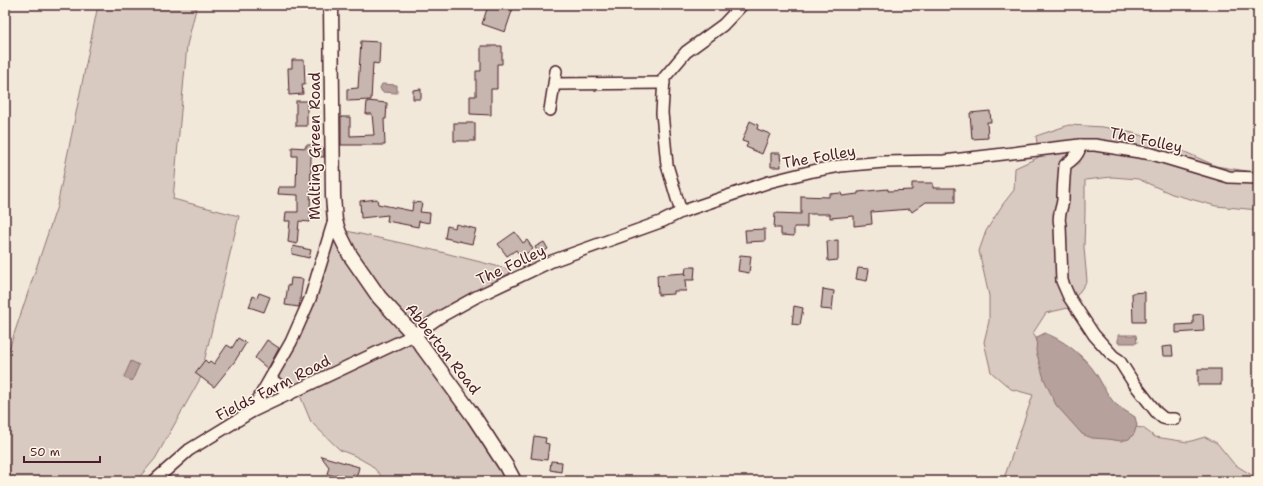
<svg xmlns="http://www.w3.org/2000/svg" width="1263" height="486" viewBox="0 0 1263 486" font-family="'Shantell Sans',sans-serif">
<rect width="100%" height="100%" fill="#f1e8da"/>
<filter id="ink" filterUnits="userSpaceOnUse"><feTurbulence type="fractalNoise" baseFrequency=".025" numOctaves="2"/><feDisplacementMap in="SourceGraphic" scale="8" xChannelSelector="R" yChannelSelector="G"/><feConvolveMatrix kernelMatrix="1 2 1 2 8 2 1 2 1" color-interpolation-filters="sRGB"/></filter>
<g filter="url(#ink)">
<g fill="#d8cac0" stroke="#917476">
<path d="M98 5H197L187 45 173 199 239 216 200 379 155 459 136 481H5V361L57 206Z"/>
<path d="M1069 125 1103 127 1133 133 1165 143 1216 166 1258 173V210L1216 206 1172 194 1138 179 1112 177 1085 180V212L1084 248 1087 281 1068 308 1046 313 1033 333 1057 378 1121 425 1143 428 1155 437 1188 442 1205 437 1217 443 1234 464 1258 479V481H1003L1033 395 1011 389 991 372 984 342 989 321V296L979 251 986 231 1003 204 1014 190 1015 168 1039 157 1036 136Z"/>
<path d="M342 230 433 250 508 269 510 273 425 320 416 323 407 319 384 294Z"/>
<path d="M335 238 403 333V336L260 406 294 344 318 291 332 241Z"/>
<path d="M406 343 414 346 510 481H386L371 465 355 456 340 450 311 422 299 393Z"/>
</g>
<g fill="#b6a19c" stroke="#8b6d6f">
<path d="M382 84 397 85V93L382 92 380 88Z"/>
<path d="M1045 333C1063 340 1080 353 1092 368 1100 378 1104 390 1112 400 1117 407 1128 412 1135 417L1137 425 1134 434 1129 439 1121 441 1107 439 1092 438 1082 434 1056 405 1044 379 1036 351 1037 337Z"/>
<path d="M1118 335H1136L1137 343H1118Z"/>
<path d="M131 361 139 365 132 381 124 377Z"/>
</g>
<g fill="#c7b6af" stroke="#4a1f2b">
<path d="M494 5H514L505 32 482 24 488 6 493 8Z"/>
<path d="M361 41 380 42 379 64 373 63 371 100 347 101V89L358 88Z"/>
<path d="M481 46H502V64H497V89H491V115L470 114V96H476V71H481Z"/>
<path d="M292 60H304L305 84H302L303 94 289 95 288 68H292Z"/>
<path d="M421 89V99H413V90Z"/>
<rect x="296" y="101" width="11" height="25"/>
<path d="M367 101 387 103 386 119H384L385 145H341V117H350V136L374 135 372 114H366Z"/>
<path d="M990 111 991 122H987L988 138 972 139 970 113Z"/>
<path d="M750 121 758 125 757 129 770 134 762 154 746 147 748 143 742 141Z"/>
<rect x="454" y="123" width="21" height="18"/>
<path d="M306 145H320V148L324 149V157L311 156 310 222 299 221 297 244 288 242 290 221H285L286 212H298V195L278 194 279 187H296L297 156H292V147L306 148Z"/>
<path d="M771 153H780L781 167H771Z"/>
<path d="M912 183H933V188H955V202H926L912 212 910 209 871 212 872 224 854 226V216L830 218V214H807V227H794V236L781 235V228H774L775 213 801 214V196L829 197V194L841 193 842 196 858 194V192L888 189V191L912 190Z"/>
<path d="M377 199 378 204 412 211 413 202 422 203 420 212 430 213 429 223 419 221 418 227 387 221 388 215 361 218 360 201Z"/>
<path d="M456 224 476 229 472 244 445 238 447 226 455 228Z"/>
<path d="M765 229V241L746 242 745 230Z"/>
<path d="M515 232 523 243 527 240 533 249 521 257 516 250 507 256 498 244Z"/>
<path d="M838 240V260L828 261 827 241Z"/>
<path d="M544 242 548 249 539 254 535 247Z"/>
<path d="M293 246 311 250 309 258 292 254Z"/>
<path d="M740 255 751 256 749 273 738 271Z"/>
<path d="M686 267H695L694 280H685L686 291H674V294L658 295 657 275 685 273V275Z"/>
<path d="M858 268 869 269 867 281 856 279Z"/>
<path d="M291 278 303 279 299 307 285 305 288 285 290 286Z"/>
<path d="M823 289 834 291 832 310 821 309Z"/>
<path d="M1145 292V322H1133L1132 293Z"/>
<path d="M259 293 270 297 264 312 249 307 253 296 257 298Z"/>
<path d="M794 306 803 308 800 325 792 324Z"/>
<path d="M1203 314 1204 331 1176 333V325L1193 324V315Z"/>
<path d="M238 338 246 343 235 361 214 387 195 373 205 360 208 363 210 361 214 364 227 345 232 348Z"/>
<path d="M267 340 279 348 268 369 255 358Z"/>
<path d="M1172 346 1173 356H1163L1162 347Z"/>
<rect x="1198" y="369" width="23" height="16"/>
<path d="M534 436 546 438 545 443 549 444 547 460 531 458Z"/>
<path d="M321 456 359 467 357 475 353 474 352 478 336 474V476L327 474 329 467Z"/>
<path d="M551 461 562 462 561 472 550 470Z"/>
</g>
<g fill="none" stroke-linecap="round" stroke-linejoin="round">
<defs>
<g id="minor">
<path d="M555 84 664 83"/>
<path d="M550 110 556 71"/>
<path d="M1080 145C1080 154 1072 160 1065 165 1064 177 1063 189 1063 200 1062 210 1057 215 1060 225L1062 281 1069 297 1094 335 1113 356 1119 360 1133 382 1157 413 1163 418 1167 419H1175"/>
<path d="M681 212 667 165 662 113 664 78 686 52 723 25 742 5"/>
<path d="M271 379 290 394"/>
<path d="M251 412 291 342 310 299 335 217"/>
<path d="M154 481 189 450 251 412 414 335 440 317 476 297 552 261 663 221 681 212 769 182 813 171 840 166 884 162 944 161 1080 145H1095L1152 154 1229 177 1258 178"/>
</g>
<path id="tertiary" d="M331 5 333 196 335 221 339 233 350 255 379 297 414 335 474 417 506 466 514 481"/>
</defs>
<use href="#minor" stroke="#4a1f2b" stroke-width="14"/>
<use href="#tertiary" stroke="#4a1f2b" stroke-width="17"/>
<use href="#minor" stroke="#fcf5e5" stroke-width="11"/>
<use href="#tertiary" stroke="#fcf5e5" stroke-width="14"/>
</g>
</g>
<g text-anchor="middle" stroke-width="3" stroke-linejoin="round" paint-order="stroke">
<g font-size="15" fill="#4a1f2b" stroke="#fcf5e5">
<text transform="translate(1146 140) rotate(12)" y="5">The Folley</text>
<text transform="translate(315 146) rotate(-90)" y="5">Malting Green Road</text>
<text transform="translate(819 157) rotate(-10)" y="5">The Folley</text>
<text transform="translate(511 265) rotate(-25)" y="5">The Folley</text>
<text transform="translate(443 349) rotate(52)" y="5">Abberton Road</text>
<text transform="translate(273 388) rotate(-27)" y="5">Fields Farm Road</text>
</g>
</g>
<rect width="1263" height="486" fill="none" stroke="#fcf5e5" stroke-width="20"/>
<rect x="10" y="10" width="1243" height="466" fill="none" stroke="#4a1f2b" stroke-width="1.5" filter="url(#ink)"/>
<path d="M24 456v6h76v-6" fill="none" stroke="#4a1f2b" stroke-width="2"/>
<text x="30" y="456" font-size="12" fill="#4a1f2b" stroke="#fcf5e5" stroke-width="3" paint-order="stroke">50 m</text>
</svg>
